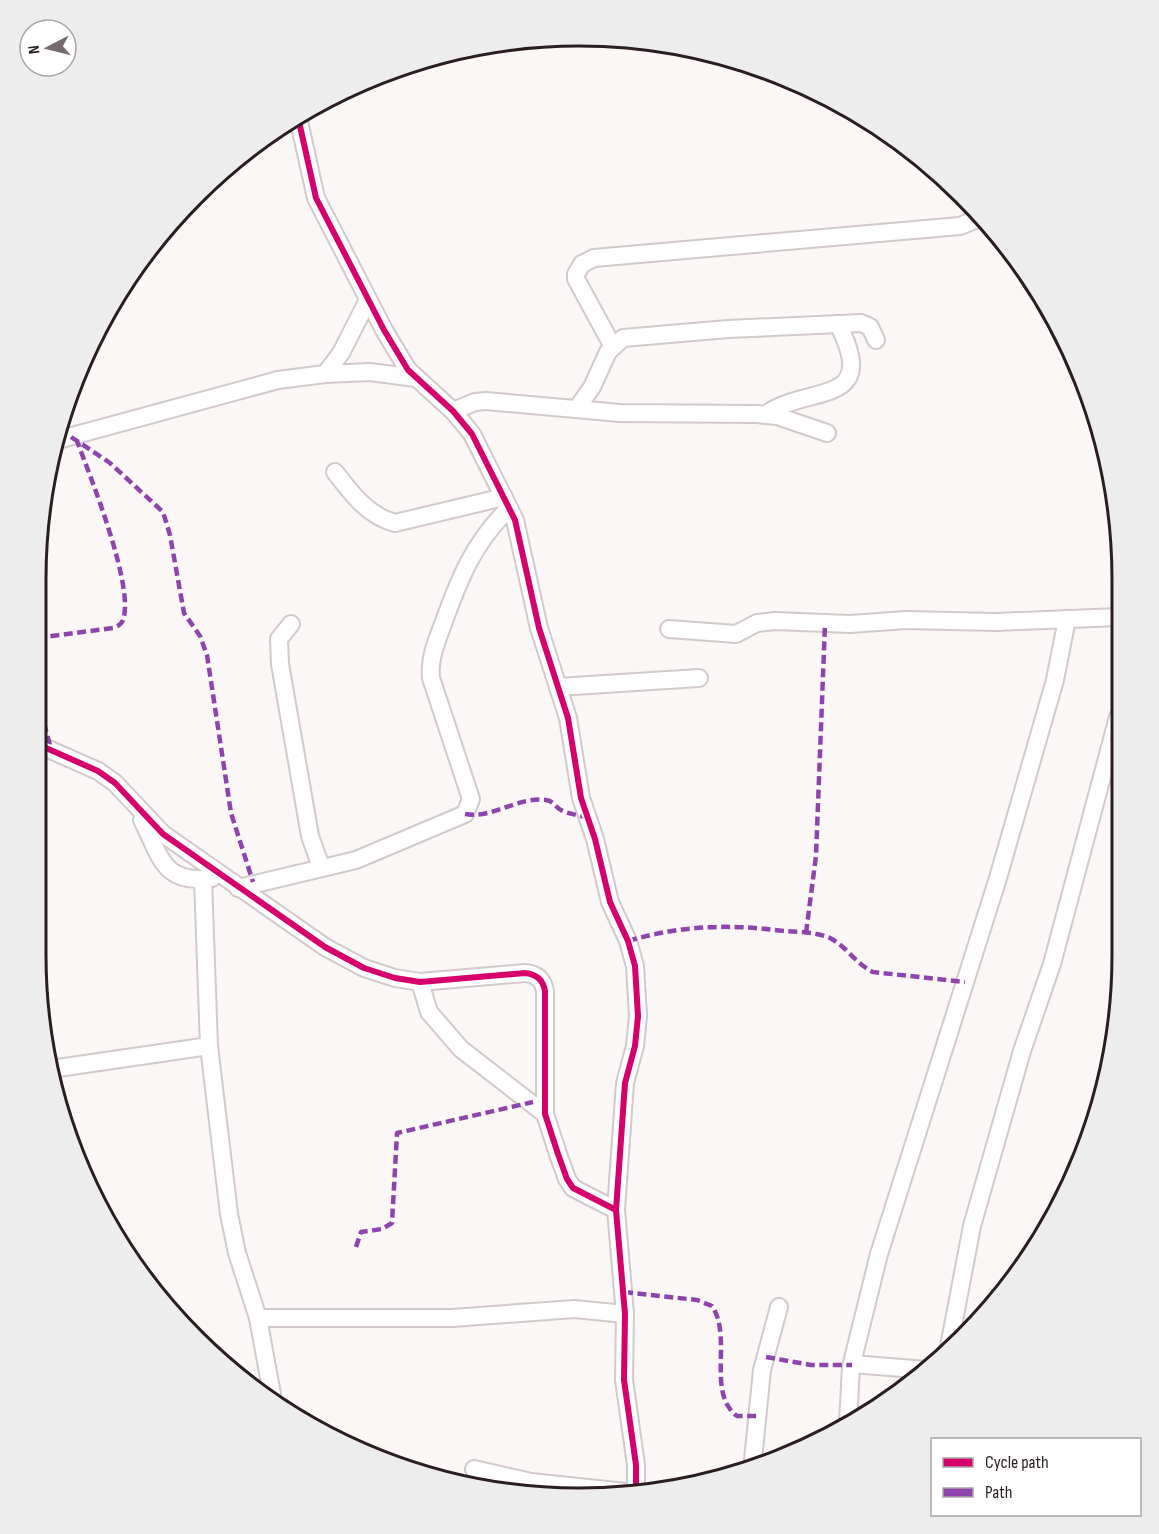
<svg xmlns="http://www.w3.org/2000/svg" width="1159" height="1534" viewBox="0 0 1159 1534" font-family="'Sofia Sans Condensed',sans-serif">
<rect width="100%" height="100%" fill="#fbf7f7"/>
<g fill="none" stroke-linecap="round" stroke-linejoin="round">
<defs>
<g id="minor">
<path d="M298 117 316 198 384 330 408 370 453 411 472 434 515 520 539 628 568 718 581 798 595 839 610 902 628 941 635 966 638 1016 635 1046 625 1083 616 1210 625 1314 624 1380 636 1465V1493"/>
<path d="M612 345 576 279V274L582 264 594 258 960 226 982 217"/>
<path d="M325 374 370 372 416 378"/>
<path d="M578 407 592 387 608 352 623 338 728 329 861 323 870 327 876 340"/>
<path d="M453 411 475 402 486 401 620 413 757 414 777 416 827 433"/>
<path d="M765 415C808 383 881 409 838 324"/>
<path d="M54 441 278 380 325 374 341 353 368 300"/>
<path d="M335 472C351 493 368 516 395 523L504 497"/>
<path d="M291 624 279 639 280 664 310 836 321 867"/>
<path d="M669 629 736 634 757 623 775 621 850 624 906 620 996 622 1118 617"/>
<path d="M558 687 699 678"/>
<path d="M37 744 98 771 115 783 163 834 325 947 364 968 395 978 420 982 525 973C537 974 543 980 545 991V1114L558 1154 567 1179 573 1188 616 1210"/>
<path d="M142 820C161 857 163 885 212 878"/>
<path d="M203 879 209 1046 229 1214 237 1253 258 1318 272 1394"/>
<path d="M238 888 356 860 465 814 471 799 431 678C429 659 436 643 443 624 460 577 473 544 509 508"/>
<path d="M420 982 429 1012 461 1049 545 1114"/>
<path d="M51 1069 209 1046"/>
<path d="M258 1318H452L574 1309 625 1314"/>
<path d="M948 1352 972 1226 1022 1051 1052 964 1118 717"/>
<path d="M853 1364 926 1370"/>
<path d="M848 1423 851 1367 879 1254 998 878 1055 680 1067 619"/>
<path d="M474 1469 531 1482 635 1493"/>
<path d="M752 1470 762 1370 779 1307"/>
</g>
</defs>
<use href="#minor" stroke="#d2c9ca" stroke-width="20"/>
<use href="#minor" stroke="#fefefe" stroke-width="16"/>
<g stroke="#8e44ad" stroke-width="4.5" stroke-dasharray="9 4.5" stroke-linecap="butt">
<path d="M71 437 110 463 163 512 170 535 184 613 200 636 207 655 231 813 253 882"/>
<path d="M37 638 113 628C118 626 121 625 123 620 135 587 90 476 77 441"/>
<path d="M37 697 51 749"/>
<path d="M465 814C493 819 518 796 546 800 554 801 555 807 561 810 568 814 579 815 588 818"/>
<path d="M806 933 816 856 825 624"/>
<path d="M628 941C683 925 728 924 784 931 799 932 817 932 830 938 847 947 856 964 873 972L965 982"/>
<path d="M356 1247 361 1232 382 1229 392 1223 397 1133 533 1102"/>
<path d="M624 1292 697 1300 712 1306C733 1337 706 1393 737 1416H757"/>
<path d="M766 1357 811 1365H852"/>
</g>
<defs>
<g id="cycleway">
<path d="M298 117 316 198 384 330 408 370 453 411 472 434 515 520 539 628 568 718 581 798 595 839 610 902 628 941 635 966 638 1016 635 1046 625 1083 616 1210 625 1314 624 1380 636 1465V1493"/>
<path d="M37 744 98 771 115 783 163 834 325 947 364 968 395 978 420 982 525 973C537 974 543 980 545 991V1114L558 1154 567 1179 573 1188 616 1210"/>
</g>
</defs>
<use href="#cycleway" stroke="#fff" stroke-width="10"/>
<use href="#cycleway" stroke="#d6006c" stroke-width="6"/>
</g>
<path d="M0 0H1159V1534H0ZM579 46H579A533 533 0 0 1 1112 579V955A533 533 0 0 1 579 1488H579A533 533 0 0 1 46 955V579A533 533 0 0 1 579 46Z" fill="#eeeded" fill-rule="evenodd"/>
<path fill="none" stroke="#2b1e20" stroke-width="3" d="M579 46H579A533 533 0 0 1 1112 579V955A533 533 0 0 1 579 1488H579A533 533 0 0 1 46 955V579A533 533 0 0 1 579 46Z"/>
<rect x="931" y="1438" width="210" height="78" fill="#ffffff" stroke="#aaa5a6" stroke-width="1.5"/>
<rect x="943" y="1458" width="30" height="9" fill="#d6006c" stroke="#aaa5a6" stroke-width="1.5"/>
<text x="985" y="1468" font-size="18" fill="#2b1e20">Cycle path</text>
<rect x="943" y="1488" width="30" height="9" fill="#8e44ad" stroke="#aaa5a6" stroke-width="1.5"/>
<text x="985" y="1498" font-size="18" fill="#2b1e20">Path</text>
<g transform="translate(48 48) rotate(263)"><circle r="28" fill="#ffffff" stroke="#aaa5a6" stroke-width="1.5"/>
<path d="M0-4.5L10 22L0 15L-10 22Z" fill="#746a6b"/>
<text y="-9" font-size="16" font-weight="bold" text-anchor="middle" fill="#2b1e20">N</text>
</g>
</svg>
